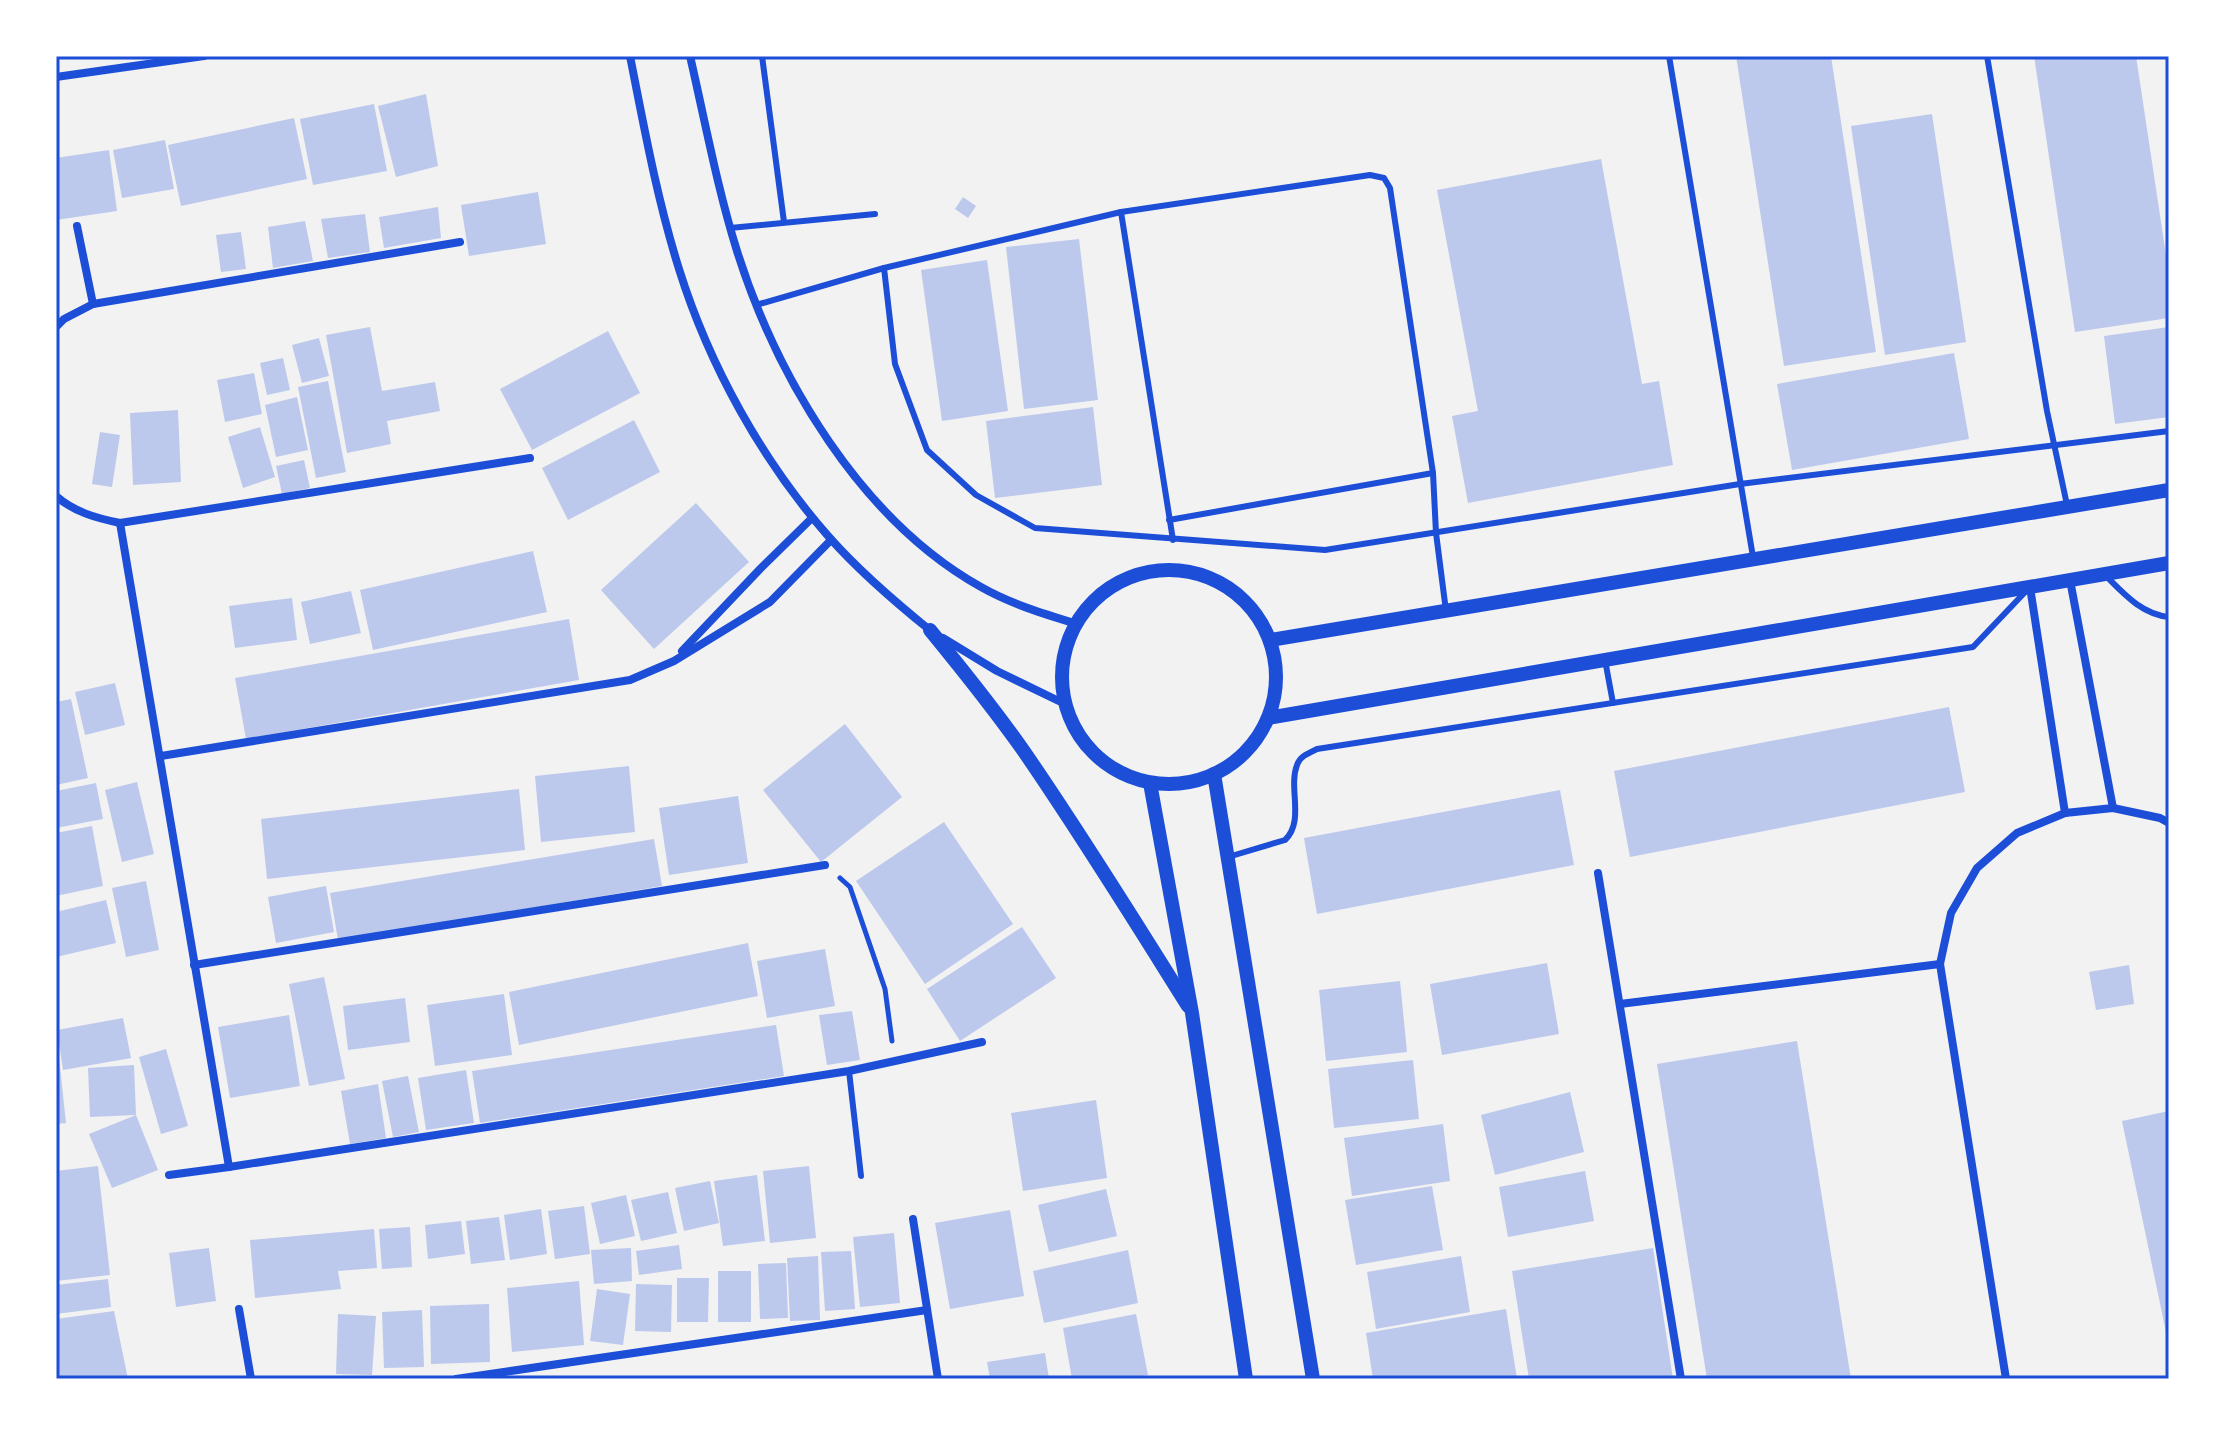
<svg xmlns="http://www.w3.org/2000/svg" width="2225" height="1435" viewBox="0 0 2225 1435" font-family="'Alegreya Sans',sans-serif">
<rect width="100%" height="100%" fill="#f2f2f2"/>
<g fill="#bdc9ec">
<path d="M1736 56H1831L1876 352 1784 366Z"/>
<path d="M2034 56H2136L2169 275V318L2075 332Z"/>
<path d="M426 94 438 166 396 177 378 106Z"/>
<path d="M374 104 387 171 313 185 300 119Z"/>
<path d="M1932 114 1966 342 1885 355 1851 126Z"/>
<path d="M294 118 307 179 181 206 168 145Z"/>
<path d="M165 140 174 189 122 198 113 150Z"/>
<path d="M109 150 117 211 56 220V158Z"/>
<path d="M1601 159 1642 384 1659 381 1673 465 1468 503 1452 416 1478 411 1437 190Z"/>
<path d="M538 192 546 244 469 256 461 205Z"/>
<path d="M963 197 976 206 968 218 955 209Z"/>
<path d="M438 207 441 238 384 248 379 217Z"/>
<path d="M365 214 370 252 328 258 321 219Z"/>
<path d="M305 221 313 261 273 268 268 227Z"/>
<path d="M241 232 246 269 221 272 216 235Z"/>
<path d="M1079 239 1098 400 1024 409 1006 247Z"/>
<path d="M987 260 1008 411 942 421 921 270Z"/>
<path d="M370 327 382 391 435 382 440 411 387 421 391 444 347 453 326 335Z"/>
<path d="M2169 327V417L2115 424 2104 336Z"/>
<path d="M608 331 640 393 532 450 500 389Z"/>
<path d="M319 338 329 376 302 383 292 345Z"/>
<path d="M1954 353 1969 439 1792 470 1777 384Z"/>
<path d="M283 358 290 390 267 395 260 363Z"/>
<path d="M254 373 262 414 225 422 217 380Z"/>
<path d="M328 381 346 472 316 478 298 387Z"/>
<path d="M297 397 308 450 276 457 265 405Z"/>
<path d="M1093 407 1102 485 995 498 986 421Z"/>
<path d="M178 410 181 482 133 485 130 413Z"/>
<path d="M634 420 660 472 568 520 542 468Z"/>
<path d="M260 427 275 477 243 488 228 437Z"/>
<path d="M100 432 120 435 112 487 92 484Z"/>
<path d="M304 460 310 488 282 494 276 466Z"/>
<path d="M696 503 749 562 654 649 601 590Z"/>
<path d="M533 551 547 612 373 650 360 590Z"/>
<path d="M351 591 361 633 310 644 301 602Z"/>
<path d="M292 598 297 640 235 648 229 606Z"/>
<path d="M569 619 579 680 246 739 235 678Z"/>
<path d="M115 683 125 725 85 735 75 692Z"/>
<path d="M71 699 88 778 56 785V702Z"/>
<path d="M1949 707 1965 792 1630 857 1614 771Z"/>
<path d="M845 724 902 797 821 862 763 790Z"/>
<path d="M629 766 635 832 541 842 535 776Z"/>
<path d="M137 782 154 854 122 862 105 790Z"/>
<path d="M96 783 103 819 56 828V791Z"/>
<path d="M519 789 525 850 267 879 261 819Z"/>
<path d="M1560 790 1574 865 1317 914 1304 838Z"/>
<path d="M738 796 748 863 669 875 659 808Z"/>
<path d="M944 822 1013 924 925 984 856 881Z"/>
<path d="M92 826 103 886 56 896V833Z"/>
<path d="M654 839 662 886 338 940 330 893Z"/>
<path d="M146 881 159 950 126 957 112 888Z"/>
<path d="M326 886 334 932 276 943 268 897Z"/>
<path d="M106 900 116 943 56 957V912Z"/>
<path d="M1022 927 1056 978 960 1041 927 989Z"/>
<path d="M748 943 758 996 519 1045 509 992Z"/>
<path d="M825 949 835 1006 767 1018 757 961Z"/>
<path d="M1547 963 1559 1034 1442 1055 1430 984Z"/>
<path d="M2129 965 2134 1004 2096 1010 2089 972Z"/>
<path d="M324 977 345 1079 309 1086 289 984Z"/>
<path d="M1400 981 1407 1052 1326 1061 1319 990Z"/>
<path d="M504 994 512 1055 435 1066 427 1005Z"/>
<path d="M405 998 410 1042 348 1050 343 1006Z"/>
<path d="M852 1011 860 1060 827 1065 819 1015Z"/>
<path d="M289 1015 300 1086 230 1098 218 1027Z"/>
<path d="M123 1018 131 1058 63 1070 57 1030Z"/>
<path d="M776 1025 784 1076 480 1123 472 1071Z"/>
<path d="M1797 1041 1851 1379H1707L1657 1064Z"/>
<path d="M56 1048H58L66 1123 56 1124Z"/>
<path d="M166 1049 188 1126 161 1134 139 1057Z"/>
<path d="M1413 1060 1419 1119 1334 1128 1328 1069Z"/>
<path d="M134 1065 136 1115 90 1117 88 1068Z"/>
<path d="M466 1070 474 1123 426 1130 418 1078Z"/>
<path d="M408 1076 419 1132 393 1137 382 1081Z"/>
<path d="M378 1084 386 1138 350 1144 341 1091Z"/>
<path d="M1570 1092 1584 1152 1495 1175 1481 1115Z"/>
<path d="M1096 1100 1107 1178 1023 1191 1011 1113Z"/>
<path d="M2169 1111V1342H2168L2122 1121Z"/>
<path d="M136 1115 158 1170 112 1188 89 1134Z"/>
<path d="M1443 1124 1450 1181 1352 1196 1344 1138Z"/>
<path d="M98 1166 110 1275 56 1281V1171Z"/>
<path d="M809 1166 816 1238 770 1243 763 1171Z"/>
<path d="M1585 1171 1594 1221 1508 1237 1499 1187Z"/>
<path d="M757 1175 765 1241 723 1246 714 1181Z"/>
<path d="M710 1181 719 1223 684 1231 675 1188Z"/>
<path d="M1432 1186 1443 1250 1356 1265 1345 1200Z"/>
<path d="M1106 1189 1117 1236 1049 1252 1038 1205Z"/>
<path d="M668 1192 677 1233 641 1241 631 1200Z"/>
<path d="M626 1195 635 1236 600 1244 591 1203Z"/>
<path d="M584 1206 590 1254 555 1259 548 1211Z"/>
<path d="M541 1209 547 1254 510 1260 504 1215Z"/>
<path d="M1010 1210 1024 1296 950 1309 935 1223Z"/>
<path d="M499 1217 505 1260 471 1264 466 1221Z"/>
<path d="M461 1221 465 1254 428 1259 425 1225Z"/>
<path d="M410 1227 412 1267 382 1269 379 1229Z"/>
<path d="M374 1229 377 1268 338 1271 341 1289 255 1298 250 1240Z"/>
<path d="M894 1233 900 1303 860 1307 853 1237Z"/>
<path d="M679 1245 682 1269 639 1275 636 1251Z"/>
<path d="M209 1248 216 1301 176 1307 169 1253Z"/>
<path d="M631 1248 632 1281 594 1284 591 1250Z"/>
<path d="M1653 1248 1673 1379H1529L1512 1271Z"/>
<path d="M1128 1250 1138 1303 1044 1323 1033 1271Z"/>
<path d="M851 1251 855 1309 825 1311 821 1252Z"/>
<path d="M818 1256 820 1320 790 1321 787 1258Z"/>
<path d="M1461 1256 1470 1312 1376 1329 1367 1272Z"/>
<path d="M786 1263 788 1318 760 1319 758 1264Z"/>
<rect x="718" y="1271" width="33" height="51"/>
<path d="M677 1278H709L708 1322H677Z"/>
<path d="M108 1279 111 1307 56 1314V1285Z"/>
<path d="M579 1281 584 1345 512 1352 507 1288Z"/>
<path d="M636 1284 672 1285 671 1332 635 1331Z"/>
<path d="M597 1289 630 1294 623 1345 590 1341Z"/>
<path d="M489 1304 490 1362 431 1364 430 1306Z"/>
<path d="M1506 1309 1517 1379H1373L1366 1333Z"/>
<path d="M422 1310 424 1367 384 1368 382 1312Z"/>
<path d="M114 1311 128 1379H56V1319Z"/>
<path d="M338 1314 376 1316 372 1375 336 1374Z"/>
<path d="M1136 1314 1148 1375 1127 1379H1072L1063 1328Z"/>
<path d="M1045 1353 1049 1379H990L987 1362Z"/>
</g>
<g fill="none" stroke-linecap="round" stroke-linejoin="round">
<path stroke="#1d4ed8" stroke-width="5" d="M840 878 850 887 885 989 892 1041"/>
<g stroke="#1d4ed8" stroke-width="6">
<path d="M762 56 784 222"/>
<path d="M1669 56 1753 557"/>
<path d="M1987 56 2047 411 2067 505"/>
<path d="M1121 212 1173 540"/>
<path d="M730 228 875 214"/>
<path d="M884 268 895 364 927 450 976 495 1035 528 1325 550 1740 484 2169 431"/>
<path d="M756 305 884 268 1121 212 1370 175 1384 178 1390 188 1433 473 1436 533 1446 611"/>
<path d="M1169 520 1433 473"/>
<path d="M2107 577C2125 595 2142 614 2169 617"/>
<path d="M1605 660 1613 703"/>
<path d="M1228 857 1285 840C1305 821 1288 788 1297 765 1300 756 1309 753 1317 749L1973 647 2027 590"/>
<path d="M849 1071 861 1176"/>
</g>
<g stroke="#1d4ed8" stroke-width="8">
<path d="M630 56C644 127 657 199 679 269 709 365 762 461 829 537 859 571 895 602 931 631"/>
<path d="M690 56C705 121 717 187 737 251 777 378 861 520 981 587 1011 604 1044 614 1077 624"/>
<path d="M56 77 204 56"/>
<path d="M77 226 93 304"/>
<path d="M56 327 64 319 93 304 460 242"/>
<path d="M56 496C74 512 96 518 120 523L530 458"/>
<path d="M120 523 229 1167"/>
<path d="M2070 580 2113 808"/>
<path d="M2030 587 2065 813"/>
<path d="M943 638 997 671 1065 704"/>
<path d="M682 651 761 568 812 518"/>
<path d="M161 756 630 680 674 661 770 602 831 540"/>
<path d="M1598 873 1681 1379"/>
<path d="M194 965 825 865"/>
<path d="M1620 1004 1940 964"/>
<path d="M169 1175 229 1167 849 1071 982 1042"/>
<path d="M913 1219 938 1379"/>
<path d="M239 1309 251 1379"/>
<path d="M456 1379 927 1310"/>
<path d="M2006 1379 1940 964 1951 913 1977 868 2017 833 2065 813 2113 808 2160 818 2169 823"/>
</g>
<g stroke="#1d4ed8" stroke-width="14">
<circle cx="1169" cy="677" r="107"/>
<path d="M930 630C962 669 994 709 1023 750 1081 834 1134 920 1188 1006"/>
<path d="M1270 640 2169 490"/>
<path d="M1268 718 2169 563"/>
<path d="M1214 774 1313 1379"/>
<path d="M1150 783 1192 1013 1246 1379"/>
</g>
</g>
<rect width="2225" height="1435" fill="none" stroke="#ffffff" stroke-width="116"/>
<rect x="58" y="58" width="2109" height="1319" fill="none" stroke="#1d4ed8" stroke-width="3"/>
</svg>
